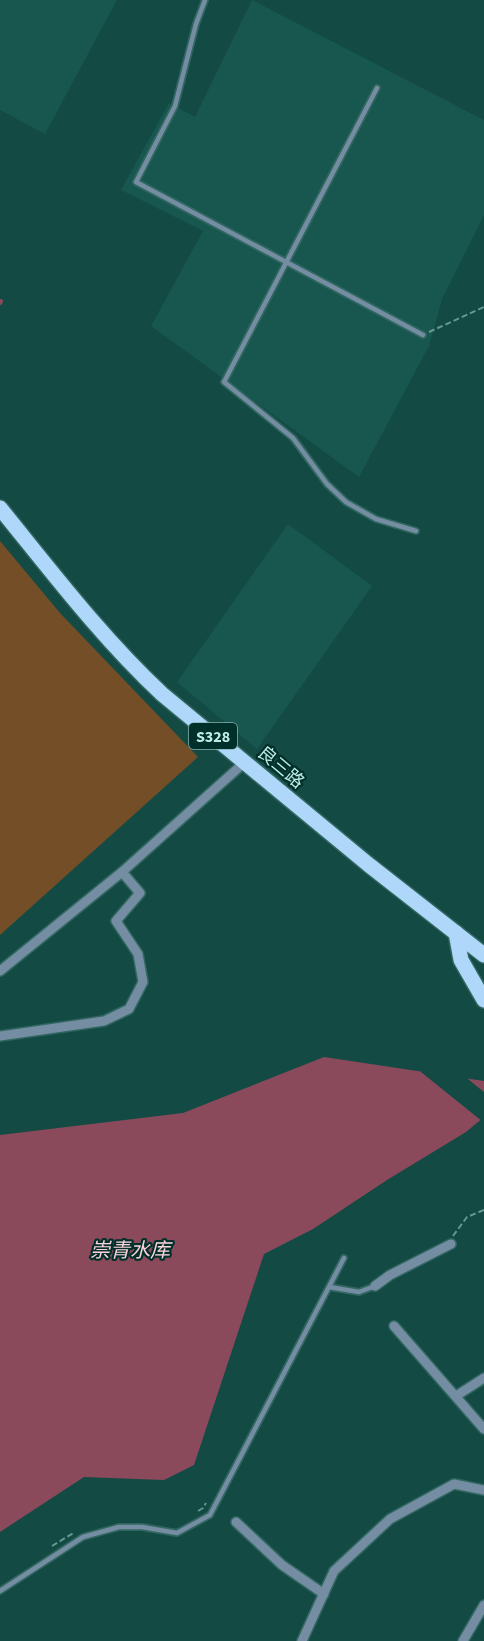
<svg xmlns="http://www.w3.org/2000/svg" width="484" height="1641" viewBox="0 0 484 1641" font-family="'Source Sans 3','Noto Sans SC',sans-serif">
<rect width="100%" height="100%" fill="#134a44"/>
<g fill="#185750">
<path d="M0 0H117L45 134 0 110Z"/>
<path d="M252 0 484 120V215L442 299 429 346 359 477 151 326 203 231 121 190 169 103 195 117Z"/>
<path d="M288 524 372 586 257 749 177 682Z"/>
</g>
<path fill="#744e27" d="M0 541 60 613 198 757 0 935Z"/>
<path fill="#8b4a5b" d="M324 1057 484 1081V1117L466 1132 387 1180 313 1229 264 1254 194 1465 164 1480 84 1477 0 1532V1135L183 1113Z"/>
<path fill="#134a44" d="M423 1069 463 1075 484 1092V1121L483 1122 421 1072Z"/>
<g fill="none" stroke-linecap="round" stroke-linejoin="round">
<path stroke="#8b4a5b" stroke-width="4" d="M0 303 1 301"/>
<defs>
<g id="service">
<path d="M205 0 196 24 175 106 136 182 423 335"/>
<path d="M377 88 224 382 293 438 327 484 346 502 376 519 416 531"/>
<path d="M329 1287 359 1292 375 1286"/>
<path d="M0 1591 83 1537 119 1527H142L177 1533 210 1515 344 1258"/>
</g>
<g id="minor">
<path d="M0 971 122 872 245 762"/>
<path d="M0 1036 104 1021 129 1009 143 982 138 954 116 921 140 893 122 872"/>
<path d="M375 1286 390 1275 451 1244"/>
<path d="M394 1326 484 1429"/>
<path d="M456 1396 484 1378"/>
<path d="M236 1522 282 1565 324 1594"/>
<path d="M302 1641 334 1571 390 1519 454 1484 484 1490"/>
<path d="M463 1641 484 1605"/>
</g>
<g id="primary">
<path d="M0 508C52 572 102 638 162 694L369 865 484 955"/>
<path d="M456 933 461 960 484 1000"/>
</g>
</defs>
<use href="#service" stroke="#326761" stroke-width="8"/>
<use href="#minor" stroke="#326761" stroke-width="12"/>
<use href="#primary" stroke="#326761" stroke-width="18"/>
<g stroke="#669892" stroke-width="2" stroke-dasharray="6 3" stroke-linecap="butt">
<path d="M429 332 484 307"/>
<path d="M453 1236 467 1217 484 1210"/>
<path d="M198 1511 203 1508 206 1503"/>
<path d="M52 1546 75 1532"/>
</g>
<use href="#service" stroke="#748da2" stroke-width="4.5"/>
<use href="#minor" stroke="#748da2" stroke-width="9"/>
<use href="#primary" stroke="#aed7fa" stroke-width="15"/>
</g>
<g text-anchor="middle" stroke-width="4.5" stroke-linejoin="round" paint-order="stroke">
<rect fill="#012f2a" stroke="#86b3ad" stroke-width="1.5" x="189" y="723" width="48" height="26" rx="4.5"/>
<g font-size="16" font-weight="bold" fill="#bfece5">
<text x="213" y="742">S328</text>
</g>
<g font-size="18" fill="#bfece5" stroke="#012f2a">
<text transform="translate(281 767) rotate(40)" y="6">良三路</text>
</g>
<g font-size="20" font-style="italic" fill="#fcd3db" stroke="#012f2a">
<text x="130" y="1257">崇青水库</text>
</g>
</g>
</svg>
